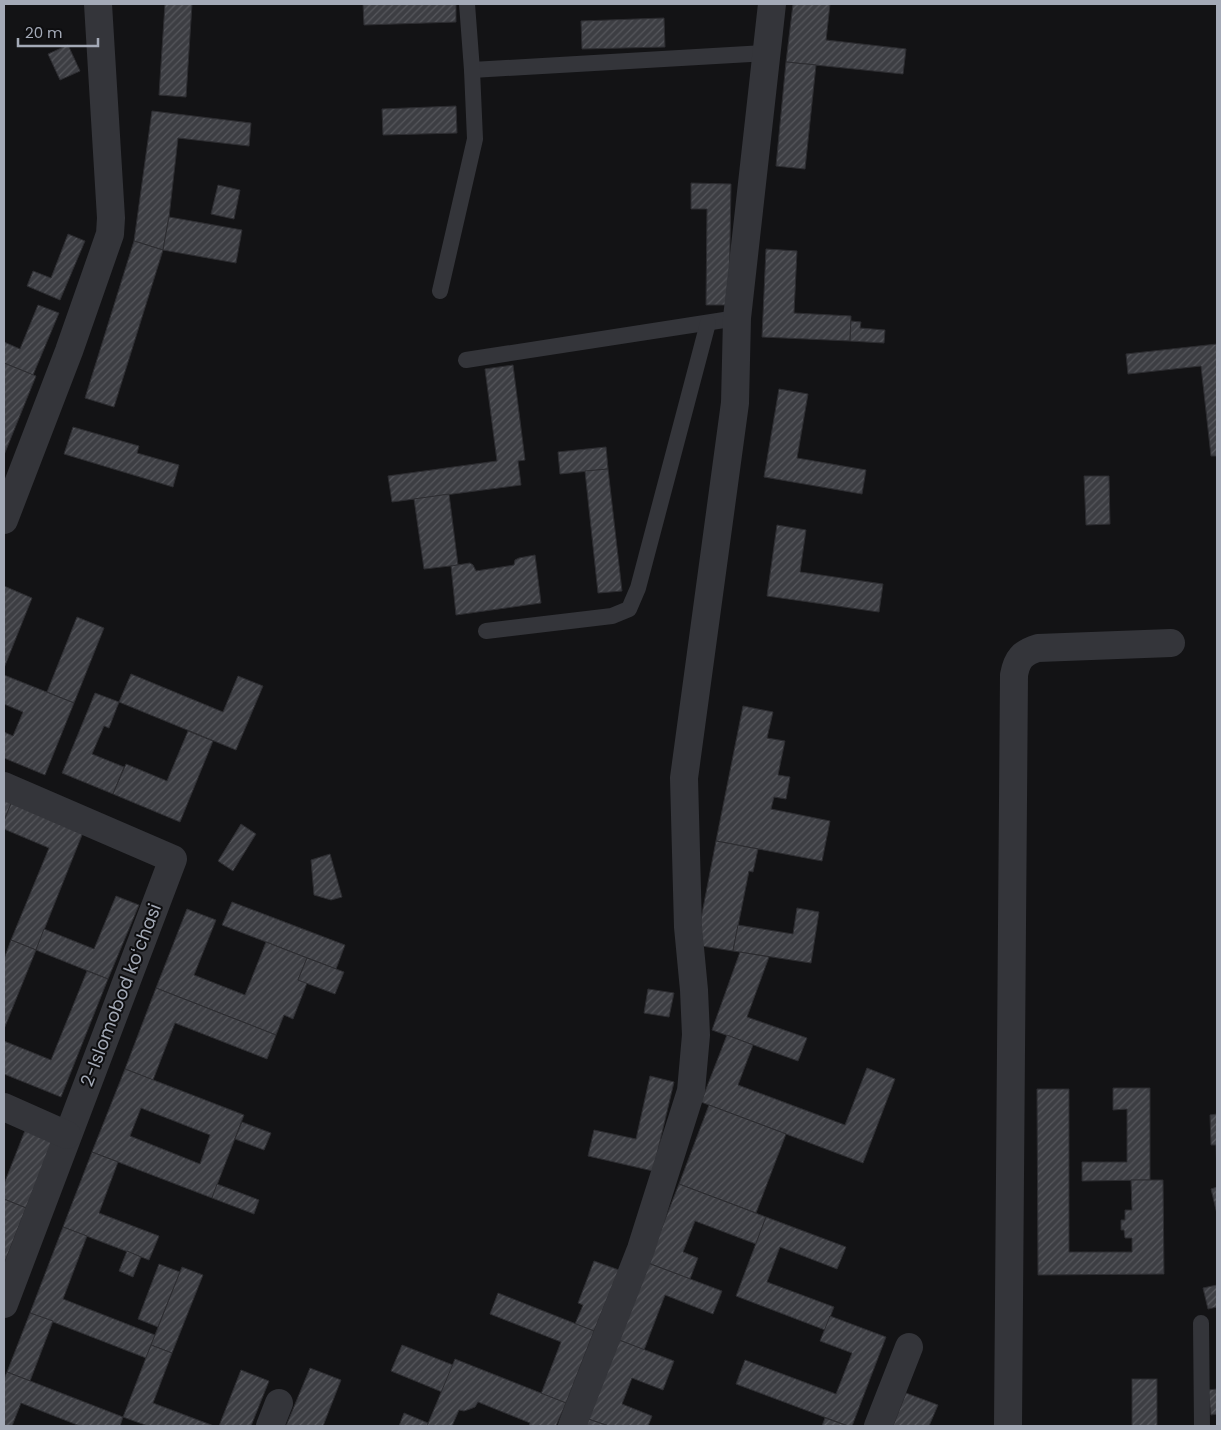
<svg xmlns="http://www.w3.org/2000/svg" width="1221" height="1430" viewBox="0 0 1221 1430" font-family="Poppins,sans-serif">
<defs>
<pattern id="building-hatch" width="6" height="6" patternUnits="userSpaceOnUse" patternTransform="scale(1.25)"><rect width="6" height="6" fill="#3d3e43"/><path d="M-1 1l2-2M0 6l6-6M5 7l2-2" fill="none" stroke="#56575c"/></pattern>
</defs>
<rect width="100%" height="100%" fill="#131315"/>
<g fill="url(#building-hatch)" stroke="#2d2d31" fill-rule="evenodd">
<path d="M165 4H192L186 97 159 95Z"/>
<path d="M363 4H456V22L364 25Z"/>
<path d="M793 4H830L826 40 906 49 903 74 786 62Z"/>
<path d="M664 18 665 47 582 49 581 21Z"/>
<path d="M68 45 80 71 60 80 48 54Z"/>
<path d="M786 62 816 65 805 169 776 166Z"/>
<path d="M456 106 457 133 383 135 382 109Z"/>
<path d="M152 111 251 123 249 146 178 138 169 217 163 250 134 241Z"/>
<path d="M691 183 731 184 729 305H706L707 209H691Z"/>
<path d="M218 185 240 190 234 219 211 214Z"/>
<path d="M169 217 242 230 236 263 163 250Z"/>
<path d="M68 234 85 241 60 300 27 286 33 271 51 278Z"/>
<path d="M134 241 163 250 114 407 85 398Z"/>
<path d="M766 249 797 251 794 313 851 316 850 341 762 337Z"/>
<path d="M38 305 59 313 33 375 4 363V342L20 349Z"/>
<path d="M851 321 861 322 860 328 885 330 884 343 850 341Z"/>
<path d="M1217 344V456H1211L1201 366 1128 374 1126 354Z"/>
<path d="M4 363 36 376 4 455Z"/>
<path d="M513 365 525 460 518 461 521 485 392 502 388 476 497 461 485 369Z"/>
<path d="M779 389 808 394 797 458 866 470 862 494 764 477Z"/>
<path d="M73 427 139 446 137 453 179 465 173 487 64 454Z"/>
<path d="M606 447 608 469 560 474 558 452Z"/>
<path d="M608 469 622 591 598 593 585 471Z"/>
<path d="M1084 476H1109L1110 524 1086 525Z"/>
<path d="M449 494 458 565 424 569 414 499Z"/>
<path d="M777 525 806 530 800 572 883 584 879 612 767 596Z"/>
<path d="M535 555 541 603 456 615 451 566 470 563 473 565 476 571 514 565 515 560 519 558Z"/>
<path d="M4 586 32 598 4 668Z"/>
<path d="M77 617 104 628 74 703 47 692Z"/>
<path d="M131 674 223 712 238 676 263 686 236 750 119 702Z"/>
<path d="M4 675 74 703 45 775 4 758V732L13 736 23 712 4 704Z"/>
<path d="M95 693 119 702 109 728 104 726 92 754 124 767 113 794 62 773Z"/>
<path d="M743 706 773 712 767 738 785 741 778 775 790 777 786 799 774 797 771 809 830 821 822 861 716 841Z"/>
<path d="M188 731 213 741 180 822 113 794 126 764 167 781Z"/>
<path d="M4 797 12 801 4 821Z"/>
<path d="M12 801 84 830 36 950 11 940 49 848 4 829V821Z"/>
<path d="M241 824 256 834 233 871 218 861Z"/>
<path d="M716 841 758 849 753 872 749 871 733 951 696 945Z"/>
<path d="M330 854 342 897 331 900 314 895 311 860Z"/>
<path d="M116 896 139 905 108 979 36 950 44 929 94 949Z"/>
<path d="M232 902 345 945 336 969 222 925Z"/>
<path d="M797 908 819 912 811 963 733 951 738 925 793 934Z"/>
<path d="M187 909 216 920 194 975 245 995 266 942 307 958 298 980 307 983 293 1019 284 1015 276 1035 156 988Z"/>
<path d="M11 940 36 950 4 1029V959Z"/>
<path d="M740 952 769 957 747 1017 807 1038 798 1061 712 1030Z"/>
<path d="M307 958 344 972 335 994 298 980Z"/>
<path d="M87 971 108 979 61 1097 4 1074V1041L51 1060Z"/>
<path d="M156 988 276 1035 267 1059 175 1023 153 1080 125 1069Z"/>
<path d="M648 989 674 993 669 1017 644 1013Z"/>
<path d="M727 1035 753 1045 738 1085 845 1125 867 1068 895 1079 863 1163 701 1102Z"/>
<path d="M125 1069 244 1115 212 1198 92 1152ZM141 1108 210 1135 200 1164 130 1136Z"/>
<path d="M650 1076 674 1082 653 1171 588 1156 594 1130 636 1139Z"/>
<path d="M1113 1088H1150V1180L1082 1181V1162H1127V1109L1113 1110Z"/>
<path d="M1037 1089H1069V1252H1132V1238H1125L1124 1230H1121V1220H1125V1210H1132L1131 1180H1163L1164 1274 1038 1275Z"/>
<path d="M709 1105 786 1134 756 1213 679 1184Z"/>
<path d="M1217 1114V1173L1216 1145H1211L1210 1115Z"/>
<path d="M242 1122 271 1133 264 1150 235 1139Z"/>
<path d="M26 1128 54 1139 26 1208 4 1199V1184Z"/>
<path d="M92 1152 118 1162 99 1213 159 1236 149 1260 63 1227Z"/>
<path d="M217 1184 259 1200 254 1214 212 1198Z"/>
<path d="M679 1184 766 1217 756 1244 695 1221 683 1252 698 1258 690 1279 648 1263Z"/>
<path d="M1217 1187V1214L1211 1189Z"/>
<path d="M4 1199 26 1208 4 1264Z"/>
<path d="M766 1217 846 1247 837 1269 780 1247 767 1282 834 1307 825 1330 736 1296Z"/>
<path d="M63 1227 87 1236 63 1299 155 1335 146 1358 30 1313Z"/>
<path d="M127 1251 141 1257 133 1277 119 1271Z"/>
<path d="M594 1261 619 1270 594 1331 575 1324 583 1305 578 1303Z"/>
<path d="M648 1263 722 1291 713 1314 665 1295 644 1350 619 1340Z"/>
<path d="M159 1264 180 1272 158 1327 138 1319Z"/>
<path d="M182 1267 203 1275 172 1353 151 1345Z"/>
<path d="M1217 1285V1307L1208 1309 1203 1288Z"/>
<path d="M498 1293 594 1331 566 1403 541 1394 561 1342 490 1314Z"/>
<path d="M30 1313 53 1321 30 1381 7 1372Z"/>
<path d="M830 1316 886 1337 852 1426H848L736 1384 745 1360 836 1394 852 1353 820 1341Z"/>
<path d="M619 1340 674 1361 663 1390 632 1378 622 1404 652 1416 648 1426H609L588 1419Z"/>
<path d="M151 1345 172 1353 153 1403 214 1426H148L123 1417Z"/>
<path d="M402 1345 453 1365 442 1392 391 1371Z"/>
<path d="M455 1359 566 1403 556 1426H529L530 1423 478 1402 475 1407 470 1409 464 1411 459 1410 452 1426H427Z"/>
<path d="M310 1368 341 1380 323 1426H286Z"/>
<path d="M241 1370 269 1381 251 1426H219Z"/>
<path d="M7 1372 123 1417 120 1426H80L21 1403 12 1426H4V1379Z"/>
<rect x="1132" y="1379" width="25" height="47"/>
<path d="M1217 1389V1414L1211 1415 1208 1390Z"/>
<path d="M906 1393 938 1405 929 1426H893Z"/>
<path d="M404 1413 428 1423 427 1426H399Z"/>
<path d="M825 1418 848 1426H822Z"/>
<path d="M588 1419 609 1426H586Z"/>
</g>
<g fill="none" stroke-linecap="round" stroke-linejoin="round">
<g stroke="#34353a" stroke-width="16">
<path d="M472 70 766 53"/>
<path d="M440 291 475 139 472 70 467 4"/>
<path d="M466 360 737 318"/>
<path d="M486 631 612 616 629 609 638 588 708 323"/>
<path d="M1201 1323 1202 1426"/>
</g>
<g stroke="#34353a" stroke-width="28">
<path d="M4 520 69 351 110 234 111 218 98 4"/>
<path d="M4 786 173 859 4 1304"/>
<path d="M4 1107 67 1135"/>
<path d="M270 1426 279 1403"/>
<path d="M572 1426 641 1249 691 1091 696 1035 694 990 688 927 684 778 735 403 737 318 772 4"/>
<path d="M878 1426 909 1347"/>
<path d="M1008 1426 1014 675C1017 659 1022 653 1038 648L1171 643"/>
</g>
</g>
<g text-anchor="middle" stroke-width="4" stroke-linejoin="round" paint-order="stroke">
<g font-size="18" fill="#a4aab7" stroke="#0e0e10">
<text transform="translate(121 995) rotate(-69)" y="6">2-Islomobod koʻchasi</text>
</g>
</g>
<rect width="1221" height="1430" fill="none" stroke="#a4aab7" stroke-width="10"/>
<path d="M18 38v8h80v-8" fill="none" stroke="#a4aab7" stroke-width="2.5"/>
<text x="25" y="38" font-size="15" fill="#a4aab7" stroke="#0e0e10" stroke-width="4" paint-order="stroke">20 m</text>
</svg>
